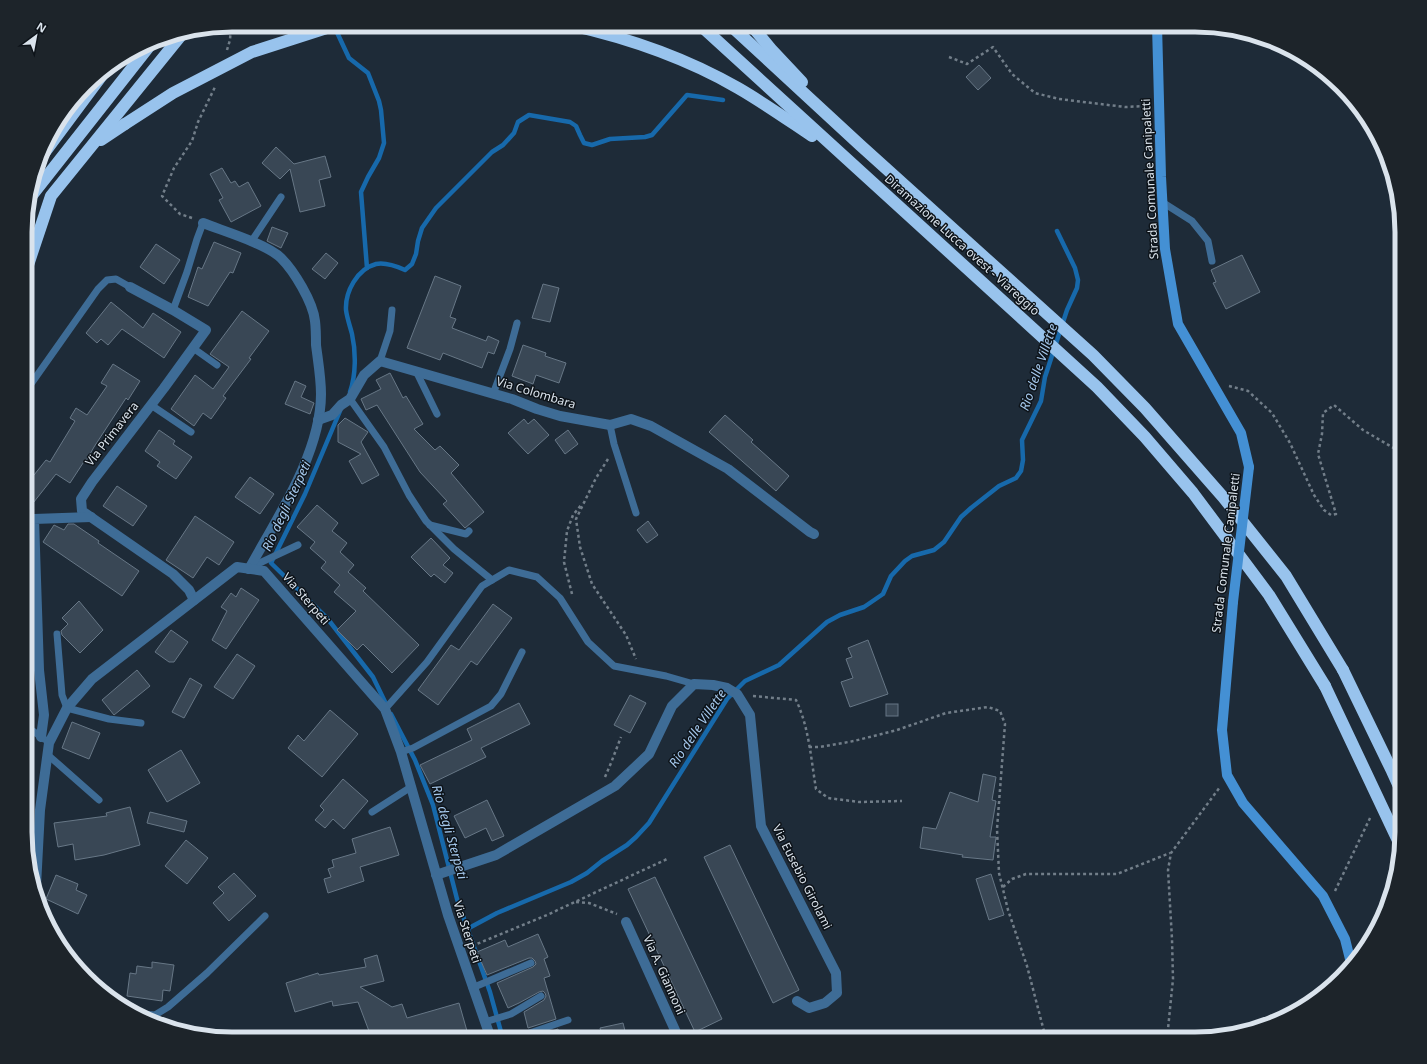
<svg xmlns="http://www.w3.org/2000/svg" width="1427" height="1064" viewBox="0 0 1427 1064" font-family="'Noto Sans',sans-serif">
<rect width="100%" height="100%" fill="#1e2b38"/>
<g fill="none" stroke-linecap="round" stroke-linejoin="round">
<g stroke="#1769ab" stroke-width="4.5">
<path d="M334 26 349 58 368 73 379 101 381 110 384 143 379 158 368 177 361 192 367 268"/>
<path d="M350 392C356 375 356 352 352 334 350 326 347 318 346 310 345 292 357 269 376 264 386 262 396 266 405 270L412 264 416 254 418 241 422 228 436 208 492 152 503 145 514 133 518 122 529 115 570 122 576 126 580 135 584 143 592 145 610 139 645 137 652 135 687 95 723 100"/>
<path d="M340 411 305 494 271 563 327 618 373 677 387 706"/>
<path d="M391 714 415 760 433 805 457 899 490 992 503 1039"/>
<path d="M469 928 497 913 571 882 587 873 602 861 627 845 636 837 649 823 727 699 745 681 779 665 827 622 840 615 864 607 883 594 891 576 905 561 912 556 934 550 944 542 961 517 971 508 999 486 1016 478 1021 471 1023 460 1022 440 1041 401 1045 377 1067 310 1077 288 1078 280 1075 268 1057 231"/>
</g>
</g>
<g fill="#394755" stroke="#677786">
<path d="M979 65 991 78 978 90 966 77Z"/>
<path d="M276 147 294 164 325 156 331 177 319 180 325 206 300 212 290 169 280 179 262 163Z"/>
<path d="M222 168 231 183 235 181 239 187 248 182 261 206 231 222 219 200 223 198 210 174Z"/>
<path d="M272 227 288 233 281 248 267 241Z"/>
<path d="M214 242 241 253 233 273 230 272 208 306 188 297 198 267 202 269Z"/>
<path d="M156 244 180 260 164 284 140 267Z"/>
<path d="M326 253 338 263 325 279 312 269Z"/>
<path d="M1242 255 1260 292 1226 309 1213 283 1216 282 1211 270Z"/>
<path d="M435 276 461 286 450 317 456 319 452 328 486 341 488 336 499 341 494 354 488 352 482 368 443 353 440 360 407 348Z"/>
<path d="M543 284 559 288 550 322 532 318Z"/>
<path d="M111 302 143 328 153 313 181 332 164 358 122 329 108 345 101 339 97 343 86 333Z"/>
<path d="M242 311 269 331 249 358 251 359 223 396 226 398 211 419 203 413 194 426 171 409 195 375 213 389 229 367 210 354Z"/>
<path d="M523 345 546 353 545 356 566 363 559 383 536 375 533 384 512 376Z"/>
<path d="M113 364 140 381 128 400 126 398 94 447 86 461 85 460 70 483 56 474 26 512V485L46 460 50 462 75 421 70 418 76 408 87 415 107 386 101 383Z"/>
<path d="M390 373 403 398 406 396 423 424 414 429 435 450 440 446 459 465 451 473 484 512 465 528 443 504 447 501 420 472 377 405 366 410 361 399 381 389 376 380Z"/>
<path d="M295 381 306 386 301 397 314 403 310 414 285 404Z"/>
<path d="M725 415 753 440 751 442 789 476 776 491 709 432Z"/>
<path d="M345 418 368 432 361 442 379 475 362 484 349 461 361 454 338 442V425Z"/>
<path d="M524 419 528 424 534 419 549 435 528 454 508 433Z"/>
<path d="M159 430 175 441 173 444 192 457 176 479 157 466 160 462 145 451Z"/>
<path d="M568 430 578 444 565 454 555 440Z"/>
<path d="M250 477 274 494 260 514 235 497Z"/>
<path d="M117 486 147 506 133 526 103 506Z"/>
<path d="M317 505 338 523 332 531 347 543 340 552 354 565 348 572 366 588 363 591 419 645 392 673 363 644 357 650 337 630 356 611 334 592 340 585 321 568 326 562 310 548 315 542 297 527Z"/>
<path d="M195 516 234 542 219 565 207 557 193 578 166 560Z"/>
<path d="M648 521 658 535 647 543 637 530Z"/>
<path d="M68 524H74L99 541 98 543 139 571 122 596 43 542 54 525 64 530Z"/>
<path d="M431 538 450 558 443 565 453 573 445 583 434 574 431 577 411 557Z"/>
<path d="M241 588 259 600 226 649 212 640 227 611 221 607 231 593 236 597Z"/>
<path d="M79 601 103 630 80 653 62 635 61 631 68 624 62 618Z"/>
<path d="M493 604 512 618 477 665 471 661 438 705 418 690 451 645 459 650Z"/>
<path d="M171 630 188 642 174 662H169L155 652Z"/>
<path d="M868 640 888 694 850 707 841 682 853 678 846 659 852 657 848 648Z"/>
<path d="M237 654 255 666 233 699 214 687Z"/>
<path d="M137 670 150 686 114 715 102 700Z"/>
<path d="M190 678 202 685 184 718 172 712Z"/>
<path d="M630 695 646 703 630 733 614 725Z"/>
<path d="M519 703 530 724 481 748 486 757 430 784 420 765 472 740 467 729Z"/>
<rect x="886" y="704" width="12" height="12"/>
<path d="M330 710 358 734 322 777 288 748 298 735 304 741Z"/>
<path d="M72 722 100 733 89 759 62 748Z"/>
<path d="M181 750 200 783 167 802 148 770Z"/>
<path d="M983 774 996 777 992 800 996 801 990 837H996L993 860 962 857 963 855 920 848 923 827 936 829 950 792 978 802Z"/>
<path d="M343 779 368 801 344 829 333 819 325 828 315 820 324 810 320 806Z"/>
<path d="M487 800 504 836 492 841 486 828 465 838 454 816Z"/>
<path d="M130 807 140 845 104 855 75 860 73 844 58 847 54 823 107 816 106 813Z"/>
<path d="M150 812 187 821 184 832 147 823Z"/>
<path d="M390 827 399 855 360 867 364 881 328 893 324 879 331 877 328 869 334 867 332 860 356 853 352 839Z"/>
<path d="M186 840 208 858 187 884 165 866Z"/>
<path d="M730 845 799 990 773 1003 704 857Z"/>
<path d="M234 873 256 896 229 921 213 903 224 893 218 887Z"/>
<path d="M991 874 1004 915 989 920 976 879Z"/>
<path d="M56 875 78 884 76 890 87 895 78 914 46 899Z"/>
<path d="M655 877 722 1019 695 1032 628 889Z"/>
<path d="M538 934 548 957 544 959 550 976 544 978 556 1019 528 1028 524 1012 544 1000 546 996 545 993 543 991 539 992 519 1003 508 1008 497 983 533 967 536 964 535 961 532 958H529L487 975 477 952 505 940 508 947Z"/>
<path d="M377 955 384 981 360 987 392 1007 402 1004 407 1018 459 1003 467 1031 441 1039H372L358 1002 333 1006 332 1001 295 1012 286 983 318 973 319 975 366 967 364 959Z"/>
<path d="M152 962 174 965 170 991 163 990 162 1001 127 996 130 973 136 974 137 966 152 968Z"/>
<path d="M623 1023 627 1039H603L600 1028Z"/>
<path d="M558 1029 561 1039H532L531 1038Z"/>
</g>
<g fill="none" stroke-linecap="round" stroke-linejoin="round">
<g stroke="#727e89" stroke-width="2.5" stroke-dasharray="3 3" stroke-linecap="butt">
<path d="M227 50 230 40 231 25"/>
<path d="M949 57 967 64 993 47 1012 74 1035 93 1059 99 1125 107 1147 106"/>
<path d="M192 218 180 214 162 196 174 168 192 141 198 122 215 87"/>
<path d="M1402 385 1400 382 1402 368"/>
<path d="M1229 386 1248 391 1272 413 1290 443 1314 495 1324 510 1331 515 1336 514 1318 454 1322 434 1323 413 1334 405 1363 430 1402 453"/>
<path d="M608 459 596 478 576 519 580 547 592 584 626 635 636 659"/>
<path d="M572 594 564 562 567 531 573 515 582 504"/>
<path d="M753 696 796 700C809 727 811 759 816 789L828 798 859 802 902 801"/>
<path d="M809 747H820L854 741 897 730 946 713 988 707 1000 711 1005 724 997 829 999 873 1008 910 1027 966 1046 1039"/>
<path d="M605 777 611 763 621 737"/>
<path d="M1003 887 1012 879 1026 874H1117L1170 853"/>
<path d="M1335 891 1371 816"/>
<path d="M576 902 589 903 617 914"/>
<path d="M472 946 547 915 667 859"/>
<path d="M1167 1039 1173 979 1172 939 1168 870 1171 853 1220 787"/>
</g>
<g stroke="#3e6c96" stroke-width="7">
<path d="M1162 202 1192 221 1208 241 1212 261"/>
<path d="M251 242 281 197"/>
<path d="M173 310 187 272 197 239 203 223"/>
<path d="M193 348 217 365"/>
<path d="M380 361 390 331 392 310"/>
<path d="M416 371 437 414"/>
<path d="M26 391 98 289 107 280 116 279 130 287"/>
<path d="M493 394 510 349 517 323"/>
<path d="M350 399 384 447 409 495 426 521 454 549 492 580"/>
<path d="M151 405 191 432"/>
<path d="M610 425 614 444 636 513"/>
<path d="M430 525 466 534 469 531"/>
<path d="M249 568 298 545"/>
<path d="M57 634 62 695 67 708 109 719 141 723"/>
<path d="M385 709 427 662 482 586 509 570 537 577 560 598 588 642 614 666 666 676 694 684"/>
<path d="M26 726 44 739"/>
<path d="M401 752 413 748 491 706 501 694 522 652"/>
<path d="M48 755 99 800"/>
<path d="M372 812 411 787"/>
<path d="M25 831 38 840"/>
<path d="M472 988 531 963"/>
<path d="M125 1006 143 1014 155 1015 168 1007 207 973 265 916"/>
<path d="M485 1022 511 1014 541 996"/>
<path d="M512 1039 568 1020"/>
</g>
<g stroke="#3e6c96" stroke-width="10">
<path d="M203 223C223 231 267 244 281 258 294 271 313 302 315 321 316 329 316 337 316 345 318 361 321 378 321 394 321 453 277 518 249 569"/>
<path d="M130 287 173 310 206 330 164 388 92 482 81 499 82 511 173 574 189 590 194 600"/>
<path d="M318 420 332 415 341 405 350 399 364 375 380 361 512 399 537 409 560 416 610 425 631 419 651 426 728 469 810 532 814 534"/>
<path d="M41 737 44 715 39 670 34 519 91 517"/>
<path d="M436 875 496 855 615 786 649 754 672 706 694 684 713 685 727 688 737 694 750 715 761 826 836 973 837 993 825 1003 809 1008 797 1001"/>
<path d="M36 886 40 810 49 743 67 708 92 679 237 567 264 571 385 709 401 752 448 915 491 1039"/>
<path d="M626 922 679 1039"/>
<path d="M718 1039 728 1035 737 1039"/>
</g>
<g stroke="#4490d4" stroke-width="10">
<path d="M1157 25 1161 177 1165 249 1178 324 1241 433 1249 467"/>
<path d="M1233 602 1222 730 1227 775 1243 803 1323 896 1345 939 1352 967"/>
</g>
<g stroke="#98c3ed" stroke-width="12">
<path d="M570 25C628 38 686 58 738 88 764 103 788 120 812 136"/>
<path d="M700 25 1097 387 1145 437 1193 493 1269 595 1325 686"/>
<path d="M730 25 860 145 1053 319 1093 355 1145 408 1223 497 1286 576 1343 670"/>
<path d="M751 25 771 49 802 82"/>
<path d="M101 140 125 124"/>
<path d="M45 152 106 70"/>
<path d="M29 199 151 44"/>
<path d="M27 268 51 196 183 33"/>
</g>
<path stroke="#4490d4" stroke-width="10" d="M1233 602 1249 467"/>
<g stroke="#98c3ed" stroke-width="12">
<path d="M125 124 173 93 252 52 336 25"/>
<path d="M1343 670 1392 771 1402 793"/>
<path d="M1325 686 1401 847"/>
</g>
</g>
<g text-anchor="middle" stroke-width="3" stroke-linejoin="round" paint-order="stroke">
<g font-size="12" fill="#dae3ec" stroke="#0d1319">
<text transform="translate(1150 179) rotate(-93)" y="4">Strada Comunale Canipaletti</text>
<text transform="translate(962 245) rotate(42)" y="4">Diramazione Lucca ovest - Viareggio</text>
<text transform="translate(536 393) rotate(17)" y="4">Via Colombara</text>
<text transform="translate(112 434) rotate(-52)" y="4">Via Primavera</text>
<text transform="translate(1226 553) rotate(-83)" y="4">Strada Comunale Canipaletti</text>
<text transform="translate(306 599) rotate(49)" y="4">Via Sterpeti</text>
<text transform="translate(802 877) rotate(63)" y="4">Via Eusebio Girolami</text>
<text transform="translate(467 932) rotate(72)" y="4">Via Sterpeti</text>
<text transform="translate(664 975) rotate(66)" y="4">Via A. Giannoni</text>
</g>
<g font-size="13" font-style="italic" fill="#a5c8ec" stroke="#0d1319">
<text transform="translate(1038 367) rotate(-71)" y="5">Rio delle Villette</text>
<text transform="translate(286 506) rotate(-65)" y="5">Rio degli Sterpeti</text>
<text transform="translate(697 728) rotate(-56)" y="5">Rio delle Villette</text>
<text transform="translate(450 832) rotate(74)" y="5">Rio degli Sterpeti</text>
</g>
</g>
<path d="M0 0H1427V1064H0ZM232 32H1195A200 200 0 0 1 1395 232V832A200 200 0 0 1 1195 1032H232A200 200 0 0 1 32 832V232A200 200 0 0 1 232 32Z" fill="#1d242a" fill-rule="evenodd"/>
<path fill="none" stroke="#dae3ec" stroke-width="5" d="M232 32H1195A200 200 0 0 1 1395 232V832A200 200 0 0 1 1195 1032H232A200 200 0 0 1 32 832V232A200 200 0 0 1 232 32Z"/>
<g transform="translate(36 36) rotate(32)" stroke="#0d1319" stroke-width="3" paint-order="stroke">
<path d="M0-3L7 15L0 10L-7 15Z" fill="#dae3ec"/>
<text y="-6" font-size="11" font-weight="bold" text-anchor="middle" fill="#dae3ec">N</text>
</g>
</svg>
